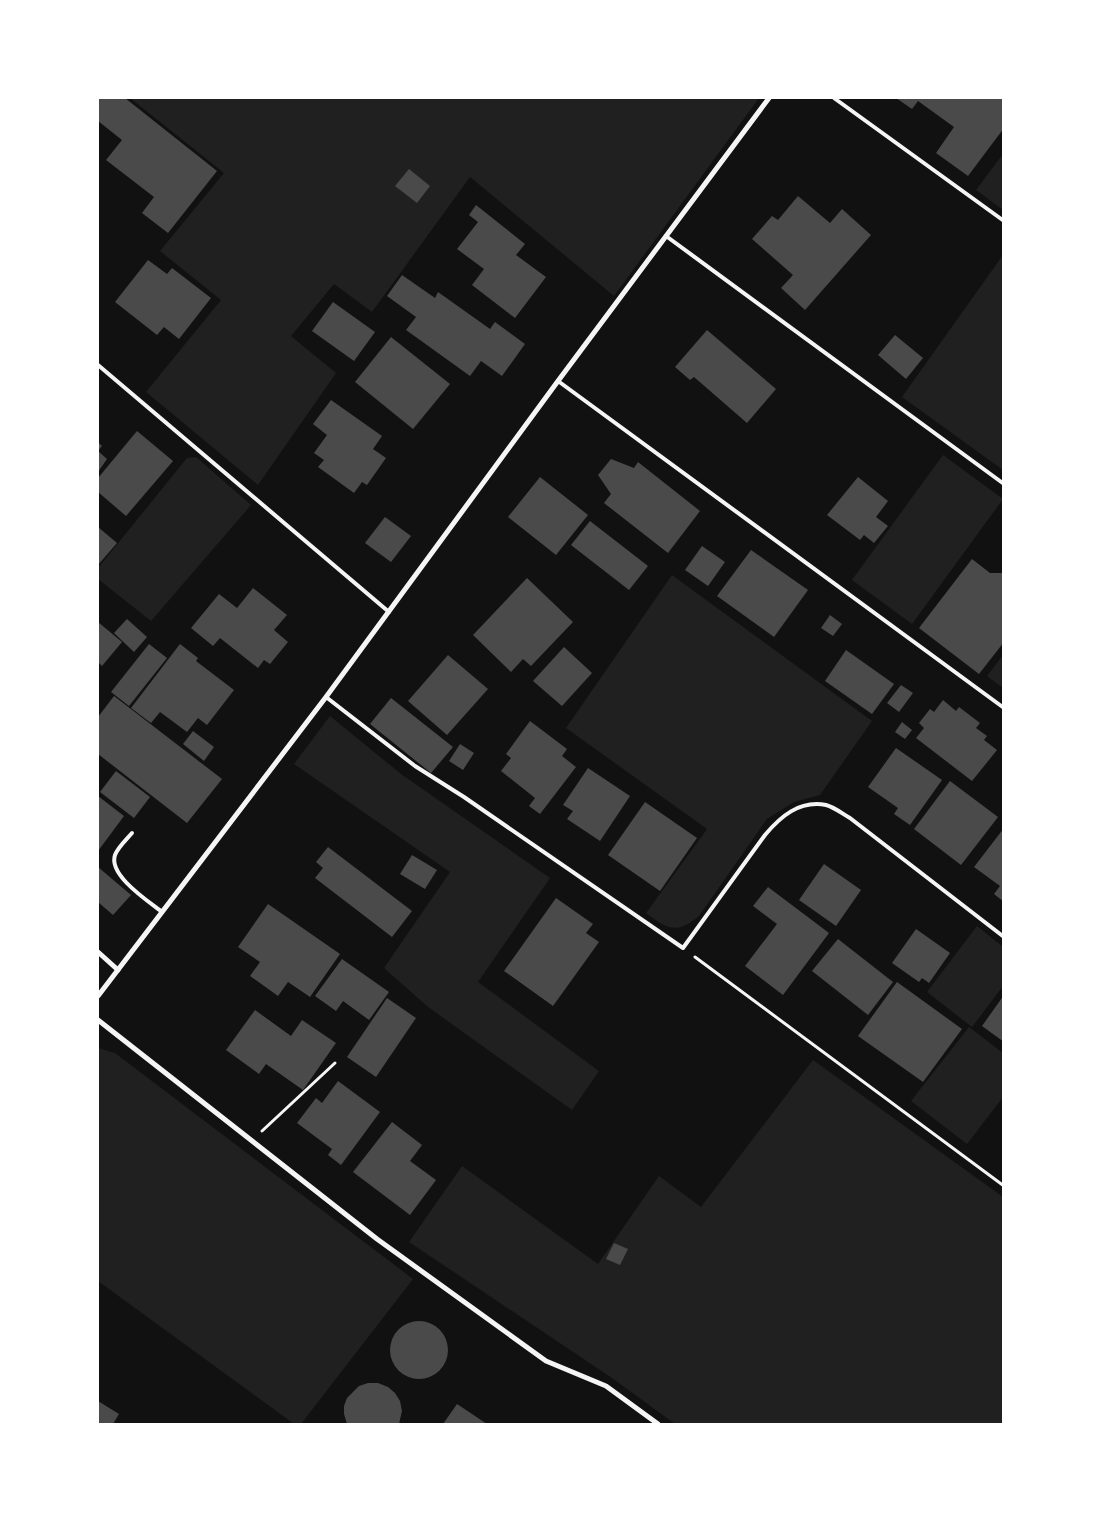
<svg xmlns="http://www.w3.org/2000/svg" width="1101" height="1522" viewBox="0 0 1101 1522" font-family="Roboto,sans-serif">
<rect width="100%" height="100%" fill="#111"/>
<g fill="#202020">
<path d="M130 98H759L614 296 470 177 372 312 334 284 291 336 336 373 258 485 146 392 221 300 160 251 224 173Z"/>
<path d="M1003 154V210L976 190Z"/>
<path d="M1003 255V470L902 397Z"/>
<path d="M943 455 1003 499 912 624 852 580Z"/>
<path d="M196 457 251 505 151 621 98 579V568L187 458Z"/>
<path d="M672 575 872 721 820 795 794 802 767 819 699 916C676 935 667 929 646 913L707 829 566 728Z"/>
<path d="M1003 655V688L987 676Z"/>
<path d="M330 716 401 774 550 878 478 982 599 1071 572 1110 428 1007 384 968 450 872 294 764Z"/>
<path d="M977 926 1003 947V986L972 1027 927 992Z"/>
<path d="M969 1027 1003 1053V1097L967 1144 911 1101Z"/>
<path d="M98 1048 115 1053 413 1279 301 1424H294L98 1281Z"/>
<path d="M813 1060 1003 1197V1424H675L612 1378 409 1242 462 1166 598 1264 659 1176 701 1207Z"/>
</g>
<g fill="#4a4a4a">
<path d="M98 98H125L217 171 168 233 142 213 154 197 106 160 122 140 98 121Z"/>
<path d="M896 98H1004V128L968 176 936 153 954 127 918 101 912 109Z"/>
<path d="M409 169 430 186 417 203 395 186Z"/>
<path d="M798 196 830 223 842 209 871 235 805 310 781 288 793 275 752 239 772 216 778 220Z"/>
<path d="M476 205 525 244 516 255 546 277 515 318 472 285 484 269 457 249 478 222 469 215Z"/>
<path d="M148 260 167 274 172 268 211 298 179 339 164 327 157 335 115 302Z"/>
<path d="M402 275 435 298 438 292 490 329 495 322 525 344 502 376 481 361 470 376 406 330 416 317 387 296Z"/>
<path d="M333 302 375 332 354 361 312 331Z"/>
<path d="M707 330 776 389 747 423 694 377 690 380 675 367Z"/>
<path d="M895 335 923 358 906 379 878 355Z"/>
<path d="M391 337 450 384 413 429 355 382Z"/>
<path d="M331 400 382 436 373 449 386 458 367 485 362 482 354 493 318 467 324 460 314 453 327 435 313 424Z"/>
<path d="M137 431 173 461 126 516 98 492V478Z"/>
<path d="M98 442 102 446 98 451 107 459 98 472Z"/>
<path d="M611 459 634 468 638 462 700 511 668 553 604 503 611 494 598 475Z"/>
<path d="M540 477 588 515 556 555 508 517Z"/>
<path d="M858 477 888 501 876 517 888 526 874 543 864 535 860 540 827 515Z"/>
<path d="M385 517 411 536 391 562 365 543Z"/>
<path d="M590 521 648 566 629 590 571 545Z"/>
<path d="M98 527 117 543 98 565Z"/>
<path d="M702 546 725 562 708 586 685 570Z"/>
<path d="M751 550 808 590 774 637 717 596Z"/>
<path d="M972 559 990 573H1004V642L979 674 919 628Z"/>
<path d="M527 578 573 622 531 666 523 659 511 672 473 635Z"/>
<path d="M253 588 287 615 274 630 288 642 270 664 264 660 258 668 220 638 213 646 191 628 219 594 237 608Z"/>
<path d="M830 615 842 624 833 636 821 628Z"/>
<path d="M127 619 147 637 134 652 114 633Z"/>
<path d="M98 622 122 642 102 666 98 662Z"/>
<path d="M149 644 167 658 129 706 111 692Z"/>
<path d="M180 644 198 658 196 661 234 690 207 725 198 718 187 732 160 712 151 723 131 708Z"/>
<path d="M564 647 592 673 562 706 533 681Z"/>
<path d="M846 650 894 684 872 714 825 681Z"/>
<path d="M448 655 488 689 447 735 408 701Z"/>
<path d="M901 685 913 693 899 712 887 703Z"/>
<path d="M114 696 222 779 187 823 98 754V717Z"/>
<path d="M391 698 453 747 431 773 370 724Z"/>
<path d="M943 700 956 711 959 707 980 723 976 728 987 736 984 740 997 750 972 781 916 738 924 728 919 723 930 709 934 712Z"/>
<path d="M530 721 567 749 562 756 576 767 540 814 529 806 535 798 501 771 511 758 506 754Z"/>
<path d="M902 722 912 730 905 739 895 732Z"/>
<path d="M193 731 214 747 204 761 183 744Z"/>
<path d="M460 744 474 753 463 770 449 761Z"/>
<path d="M896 748 942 780 910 825 894 814 898 808 868 787Z"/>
<path d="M588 768 630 796 600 841 567 819 573 811 563 805Z"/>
<path d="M116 771 150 797 134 818 100 792Z"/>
<path d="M950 781 998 817 961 865 914 829Z"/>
<path d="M98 796 124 816 98 851Z"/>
<path d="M645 802 697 838 660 891 608 855Z"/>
<path d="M1004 828V902L994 894 1000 886 974 867Z"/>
<path d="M328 847 412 911 392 937 315 878 323 868 316 862Z"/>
<path d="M412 855 437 870 425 889 400 874Z"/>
<path d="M824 864 861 890 836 926 799 900Z"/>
<path d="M98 867 131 895 113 915 98 902Z"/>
<path d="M768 887 829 933 783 995 745 966 777 924 753 906Z"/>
<path d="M556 898 593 924 586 933 599 942 553 1006 504 971Z"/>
<path d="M268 904 340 954 310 997 288 982 278 996 250 976 260 962 238 947Z"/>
<path d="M916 929 950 953 929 983 922 978 919 982 892 963Z"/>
<path d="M838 939 893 982 868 1015 812 971Z"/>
<path d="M342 959 389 992 369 1020 343 1001 336 1011 315 996Z"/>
<path d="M897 982 962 1029 923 1082 858 1036Z"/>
<path d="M1004 995V1042L982 1026Z"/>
<path d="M387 998 416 1018 376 1077 347 1057Z"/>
<path d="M255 1010 291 1036 302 1020 336 1043 303 1090 266 1064 259 1074 226 1050Z"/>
<path d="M338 1081 380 1112 341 1165 328 1155 332 1149 297 1123 316 1098 322 1103Z"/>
<path d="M392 1122 422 1145 410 1161 436 1180 410 1215 353 1172Z"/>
<path d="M614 1243 628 1249 620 1265 606 1259Z"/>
<circle cx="419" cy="1350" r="29"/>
<path d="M368 1383H378L388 1387 395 1393 400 1401 402 1411 399 1424H347L344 1414V1406L347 1398 359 1386Z"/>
<path d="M98 1401 119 1414 113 1424H98Z"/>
<path d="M457 1404 487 1424H443Z"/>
</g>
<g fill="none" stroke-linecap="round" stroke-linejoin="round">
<g stroke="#f5f5f5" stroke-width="3">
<path d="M695 957 1004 1186"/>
<path d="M262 1131 335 1063"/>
</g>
<g stroke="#f5f5f5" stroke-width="4">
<path d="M834 98 1004 221"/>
<path d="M666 236 1004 484"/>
<path d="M98 365 389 612"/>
<path d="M558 381 1004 708"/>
<path d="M326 697 415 766 464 797 683 948 765 835C780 817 799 800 826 805 834 807 843 814 850 818L1004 937"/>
<path d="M132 833C126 840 118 847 115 855 108 875 148 901 162 912"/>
</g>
<g stroke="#f5f5f5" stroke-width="5">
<path d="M98 952 118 970"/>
<path d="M98 996 326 697 558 381 769 98"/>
<path d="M98 1020 377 1239 546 1361 606 1386 658 1424"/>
</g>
</g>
<rect width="1101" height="1522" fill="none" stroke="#ffffff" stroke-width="198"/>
</svg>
